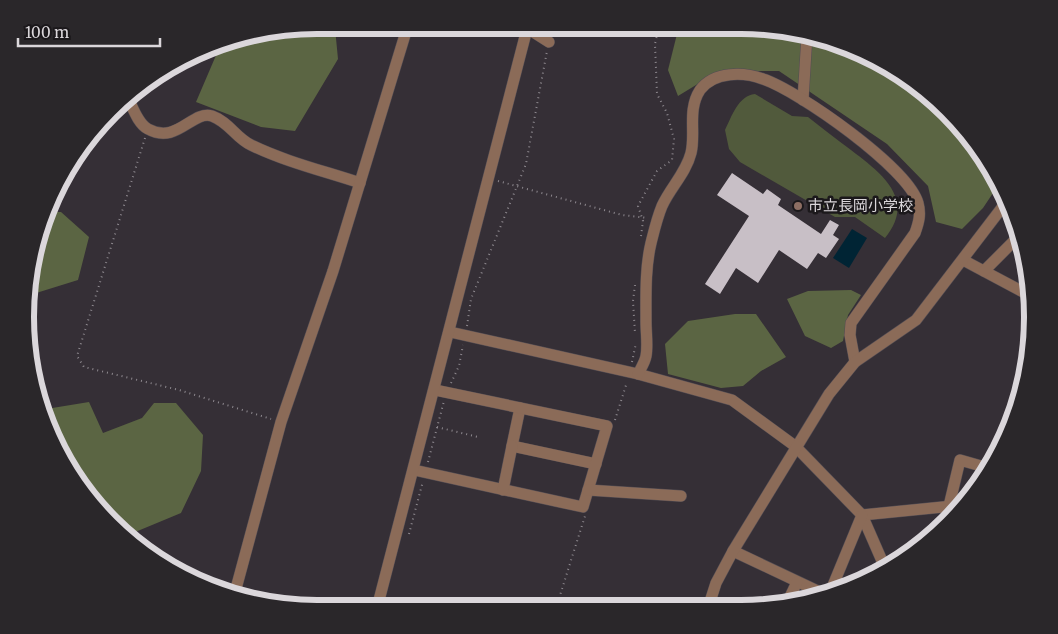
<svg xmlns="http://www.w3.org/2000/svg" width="1058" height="634" viewBox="0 0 1058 634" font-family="Merriweather,'Noto Sans JP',serif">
<rect width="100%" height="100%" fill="#352f36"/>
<path fill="#515a3c" d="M755 94 792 116 808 117C822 128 836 139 851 150 881 173 917 199 885 238L855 217H835L740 162 729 149 725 130C732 116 738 96 755 94Z"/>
<g fill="#5b6543">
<path d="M312 26 335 28 338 59 295 131 261 127 196 102 217 53 215 45 223 40Z"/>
<path d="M679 26H760L835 41 903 74 984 155 997 187 983 208 962 229 936 222 928 186 887 144 779 71H719L678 96 668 70Z"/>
<path d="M46 212H61L89 237 78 280 33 294 26 325 25 317 40 223Z"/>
<path d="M851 290 861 295 848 315 843 341 831 348 805 336 787 299 808 291Z"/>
<path d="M735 314H756L786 357 761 371 743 386 721 388 668 374 665 344 688 321Z"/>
<path d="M89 402 103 433 142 418 154 403H176L203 435 201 471 181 513 128 535 86 495 40 410Z"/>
</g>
<path fill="#002434" d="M852 229 867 238 849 268 833 258Z"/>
<path fill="#c8bfc6" d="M732 173 763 194 767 189 781 199 778 205 821 234 830 220 839 225 833 235 839 239 826 258 818 253 807 269 779 250 758 283 736 268 720 294 705 284 749 216 717 195Z"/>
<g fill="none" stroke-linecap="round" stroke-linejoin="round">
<defs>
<g id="minor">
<path d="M516 25 527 28 549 42"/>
<path d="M128 98C133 108 138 124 148 129 177 145 192 110 212 116 229 122 236 138 251 145 286 162 324 171 360 183"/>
<path d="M803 100 807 35"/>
<path d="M963 260 1027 294"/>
<path d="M984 271 1018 237"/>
<path d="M450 332 638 374 732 400 795 446 862 515 886 570"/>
<path d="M638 374C641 368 645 362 646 356 648 346 646 333 646 322 646 296 645 268 651 243 654 231 657 218 662 206 670 188 686 173 691 153 696 133 687 110 700 90 714 71 744 72 763 79 799 91 908 168 918 203 921 214 919 222 915 233L851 323 850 335 855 362"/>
<path d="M520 408 512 446 596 464"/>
<path d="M414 470 583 507 607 426 435 390"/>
<path d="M503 490 512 446"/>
<path d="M588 490 681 496"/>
<path d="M949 506 960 460 988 468"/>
<path d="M862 515 963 505"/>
<path d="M733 551 826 595"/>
<path d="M829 595 862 515"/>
<path d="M234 596 281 422 333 271 408 25"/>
<path d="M787 603 797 582"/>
<path d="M377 608 528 25"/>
<path d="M708 608 716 583 733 551 829 394 855 362 916 320 1004 205"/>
</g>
</defs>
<use href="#minor" stroke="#534d54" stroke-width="12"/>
<g stroke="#8e898f" stroke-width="2" stroke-dasharray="1 4" stroke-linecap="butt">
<path d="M553 32 556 25"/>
<path d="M145 138 77 356 84 367 179 390 271 419"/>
<path d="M498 181 622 215 648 218"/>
<path d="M641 236 643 221 638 206 657 171 672 160 674 139 667 113 657 94 655 44 659 26"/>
<path d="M635 285 633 301 635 333"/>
<path d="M467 326 471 299 526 164 547 51"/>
<path d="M632 362 636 343"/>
<path d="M451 383 459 366 463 345"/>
<path d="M615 420 627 382"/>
<path d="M437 427 478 437"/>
<path d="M428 462 444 401"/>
<path d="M409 534 423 481"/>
<path d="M465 608H481"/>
<path d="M556 608 585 516"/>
</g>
<use href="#minor" stroke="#8b6b58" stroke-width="11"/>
</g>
<circle fill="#8d6e63" stroke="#1b181b" stroke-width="2" cx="798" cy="206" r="5"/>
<g text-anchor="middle" stroke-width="5" stroke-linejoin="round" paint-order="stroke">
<g font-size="15" fill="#dbd7db" stroke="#1b181b" text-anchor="start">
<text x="808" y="211">市立長岡小学校</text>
</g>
</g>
<path d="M0 0H1058V634H0ZM317 34H741A283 283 0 0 1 1024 317V317A283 283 0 0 1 741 600H317A283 283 0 0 1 34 317V317A283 283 0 0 1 317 34Z" fill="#2a272a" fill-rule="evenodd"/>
<path fill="none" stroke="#dbd7db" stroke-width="6" d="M317 34H741A283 283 0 0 1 1024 317V317A283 283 0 0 1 741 600H317A283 283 0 0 1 34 317V317A283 283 0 0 1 317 34Z"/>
<path d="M18 38v8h142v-8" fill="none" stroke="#dbd7db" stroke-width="2.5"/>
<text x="25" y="38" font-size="15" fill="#dbd7db" stroke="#1b181b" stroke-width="4" paint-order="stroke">100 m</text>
</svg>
